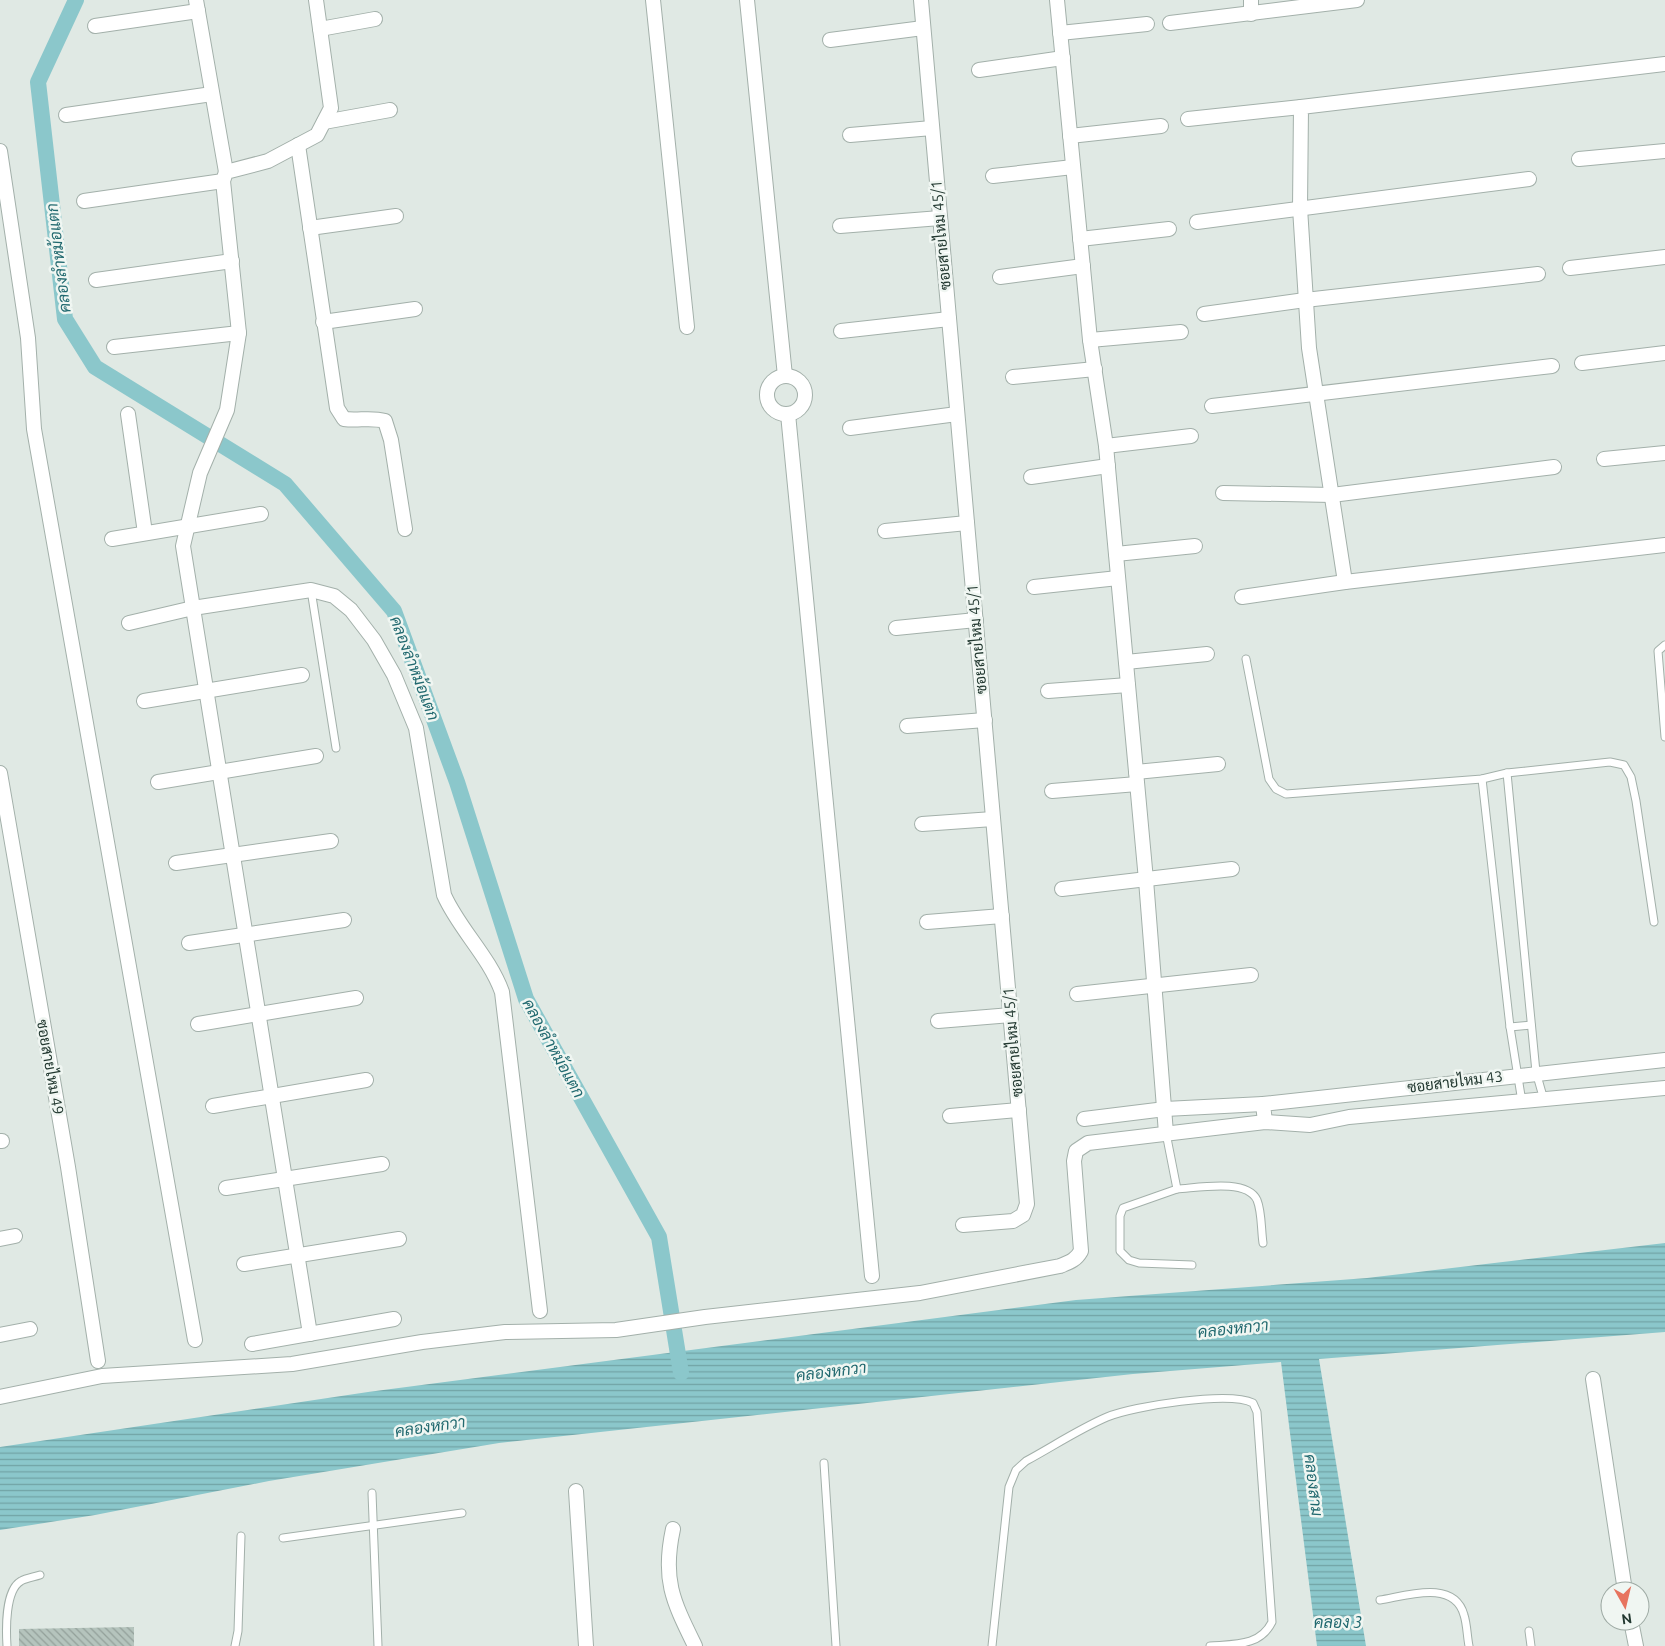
<svg xmlns="http://www.w3.org/2000/svg" width="1665" height="1646" viewBox="0 0 1665 1646" font-family="Ubuntu,Sarabun,sans-serif">
<defs>
<pattern id="water-rules" width="6" height="5" patternUnits="userSpaceOnUse" patternTransform="scale(1.25)"><rect width="6" height="5" fill="#8bc7cb"/><path d="M0 2.5h6" fill="none" stroke="#71a3a5"/></pattern>
<pattern id="building-back-hatch" width="6" height="6" patternUnits="userSpaceOnUse" patternTransform="scale(1.25)"><rect width="6" height="6" fill="#b5c4bd"/><path d="M-1 5l2 2M0 0l6 6M5-1l2 2" fill="none" stroke="#93a09a"/></pattern>
</defs>
<rect width="100%" height="100%" fill="#e0e9e4"/>
<path fill="url(#water-rules)" d="M1665 1243V1332L1319 1359 1366 1646H1317L1281 1362 1133 1374 499 1443 269 1481 95 1515 0 1530V1447L368 1392 1076 1300 1367 1278Z"/>
<g fill="none" stroke-linecap="round" stroke-linejoin="round">
<path stroke="#8bc7cb" stroke-width="16" d="M76 0 38 82 65 319 95 367 285 484 394 611 457 782 526 999 659 1237 681 1373"/>
</g>
<path fill="url(#building-back-hatch)" d="M134 1627V1646H19V1629Z"/>
<g fill="none" stroke-linecap="round" stroke-linejoin="round">
<defs>
<g id="service">
<path d="M311 590 336 748"/>
<path d="M1665 645 1658 651 1665 737"/>
<path d="M1246 659 1269 779 1276 789 1286 794 1482 779 1507 773 1610 762 1624 765 1631 777 1636 801 1654 922"/>
<path d="M1507 773 1536 1072 1544 1100"/>
<path d="M1482 779 1510 1027 1522 1102"/>
<path d="M1510 1027 1531 1025"/>
<path d="M1166 1133 1177 1189 1123 1208 1120 1216V1251L1129 1260 1139 1263 1192 1265"/>
<path d="M1177 1189C1197 1188 1247 1178 1257 1200 1262 1212 1261 1230 1263 1243"/>
<path d="M824 1463 836 1646"/>
<path d="M372 1493 378 1646"/>
<path d="M283 1538 462 1513"/>
<path d="M1380 1600C1406 1596 1454 1579 1464 1615 1467 1624 1467 1636 1469 1646"/>
<path d="M1529 1631 1531 1646"/>
<path d="M7 1646C6 1630 5 1590 21 1581 26 1578 34 1577 40 1575"/>
<path d="M235 1646 238 1631 241 1536"/>
<path d="M992 1646 1009 1487 1016 1470 1026 1461C1052 1447 1079 1429 1107 1417 1133 1406 1229 1391 1253 1403L1257 1412 1272 1622C1260 1646 1236 1644 1210 1646"/>
</g>
<g id="minor">
<path d="M196 0 226 172"/>
<path d="M653 0 687 327"/>
<path d="M747 0 785 376"/>
<path d="M921 0 1027 1204 1023 1215 1013 1221 963 1225"/>
<path d="M1057 0 1090 340 1106 446 1146 880 1166 1133"/>
<path d="M1251 0V14"/>
<path d="M1170 23 1357 0"/>
<path d="M95 26 198 11"/>
<path d="M320 29 375 19"/>
<path d="M1060 33 1147 24"/>
<path d="M830 40 923 28"/>
<path d="M979 70 1063 58"/>
<path d="M66 115 212 94"/>
<path d="M1188 119 1301 107"/>
<path d="M324 122 390 110"/>
<path d="M850 135 932 128"/>
<path d="M1070 136 1161 126"/>
<path d="M298 145 337 408 344 419C358 421 371 417 385 421L391 440 405 529"/>
<path d="M0 151 28 338 34 429 195 1340"/>
<path d="M1579 159 1665 151"/>
<path d="M993 176 1073 167"/>
<path d="M84 201 223 181"/>
<path d="M1197 222 1529 179"/>
<path d="M840 226 940 218"/>
<path d="M310 228 396 216"/>
<path d="M1080 239 1169 229"/>
<path d="M1570 268 1665 257"/>
<path d="M1000 277 1083 266"/>
<path d="M96 280 232 261"/>
<path d="M1204 314 1305 300 1538 274"/>
<path d="M323 322 415 309"/>
<path d="M841 331 949 319"/>
<path d="M1090 340 1181 332"/>
<path d="M114 347 239 333"/>
<path d="M1582 363 1665 353"/>
<circle cx="786" cy="395" r="19"/>
<path d="M1013 377 1095 369"/>
<path d="M1212 406 1552 366"/>
<path d="M128 414 145 533"/>
<path d="M788 414 872 1276"/>
<path d="M850 428 957 414"/>
<path d="M1106 446 1191 436"/>
<path d="M1604 459 1665 453"/>
<path d="M1031 477 1108 466"/>
<path d="M1223 493 1332 495 1554 467"/>
<path d="M885 531 967 523"/>
<path d="M112 539 261 514"/>
<path d="M1116 554 1195 546"/>
<path d="M1345 582 1309 348 1300 208 1301 107 1665 64"/>
<path d="M1034 587 1118 578"/>
<path d="M1242 597 1345 582 1665 545"/>
<path d="M129 623 193 608 311 590 334 596 351 610 374 640 394 675 416 728 444 895C459 929 489 956 502 992L540 1311"/>
<path d="M896 628 976 620"/>
<path d="M1126 662 1207 654"/>
<path d="M1048 691 1128 685"/>
<path d="M144 701 302 675"/>
<path d="M907 726 985 720"/>
<path d="M1136 772 1218 764"/>
<path d="M0 773 68 1167 98 1361"/>
<path d="M158 782 316 756"/>
<path d="M1052 791 1137 784"/>
<path d="M922 824 993 819"/>
<path d="M176 863 331 841"/>
<path d="M1062 889 1232 869"/>
<path d="M927 922 1002 916"/>
<path d="M189 943 344 920"/>
<path d="M1077 994 1251 975"/>
<path d="M938 1021 1011 1015"/>
<path d="M198 1024 356 998"/>
<path d="M213 1106 366 1080"/>
<path d="M950 1116 1019 1110"/>
<path d="M1084 1119 1165 1109 1263 1104"/>
<path d="M1265 1122 1263 1104 1665 1060"/>
<path d="M0 1141H2"/>
<path d="M226 1188 382 1164"/>
<path d="M0 1239 15 1236"/>
<path d="M244 1264 399 1239"/>
<path d="M310 1334 183 546 200 473 227 410 239 333 223 181 226 172 268 161 317 135 331 108 316 0"/>
<path d="M0 1335 30 1329"/>
<path d="M252 1344 394 1319"/>
<path d="M1593 1379 1625 1591"/>
<path d="M0 1397 102 1376 292 1364 422 1342 505 1332 616 1330 705 1317 920 1293 1060 1266C1070 1262 1076 1260 1081 1251L1074 1161 1076 1151 1088 1143 1265 1122 1310 1125 1349 1117 1665 1088"/>
<path d="M576 1491 586 1646"/>
<path d="M673 1529C662 1580 673 1601 695 1646"/>
<path d="M1631 1621 1636 1646"/>
</g>
</defs>
<use href="#service" stroke="#a3b0aa" stroke-width="9"/>
<use href="#minor" stroke="#a3b0aa" stroke-width="16"/>
<use href="#service" stroke="#fff" stroke-width="7"/>
<use href="#minor" stroke="#fff" stroke-width="14"/>
</g>
<g text-anchor="middle" stroke-width="5" stroke-linejoin="round" paint-order="stroke">
<g font-size="15" fill="#223830" stroke="#f0f6f2">
<text transform="translate(941 235) rotate(-95)" y="5">ซอยสายไหม 45/1</text>
<text transform="translate(977 639) rotate(-95)" y="5">ซอยสายไหม 45/1</text>
<text transform="translate(1013 1042) rotate(-95)" y="5">ซอยสายไหม 45/1</text>
<text transform="translate(50 1067) rotate(80)" y="5">ซอยสายไหม 49</text>
<text transform="translate(1455 1082) rotate(-7)" y="5">ซอยสายไหม 43</text>
</g>
<g font-size="16" font-style="italic" fill="#21696f" stroke="#f0f6f2">
<text transform="translate(58 258) rotate(-97)" y="6">คลองลำหม้อแตก</text>
<text transform="translate(415 668) rotate(69)" y="6">คลองลำหม้อแตก</text>
<text transform="translate(554 1048) rotate(61)" y="6">คลองลำหม้อแตก</text>
<text transform="translate(1233 1328) rotate(-6)" y="6">คลองหกวา</text>
<text transform="translate(831 1371) rotate(-7)" y="6">คลองหกวา</text>
<text transform="translate(430 1426) rotate(-8)" y="6">คลองหกวา</text>
<text transform="translate(1314 1485) rotate(83)" y="6">คลองสาม</text>
<text x="1338" y="1628">คลอง 3</text>
</g>
</g>
<g transform="translate(1625 1606) rotate(172)"><circle r="24" fill="#f0f6f2" stroke="#9eaaa4"/>
<path d="M0-4L9 19L0 12L-9 19Z" fill="#e7745f"/>
<text y="-8" font-size="14" font-weight="bold" text-anchor="middle" fill="#223830">N</text>
</g>
</svg>
